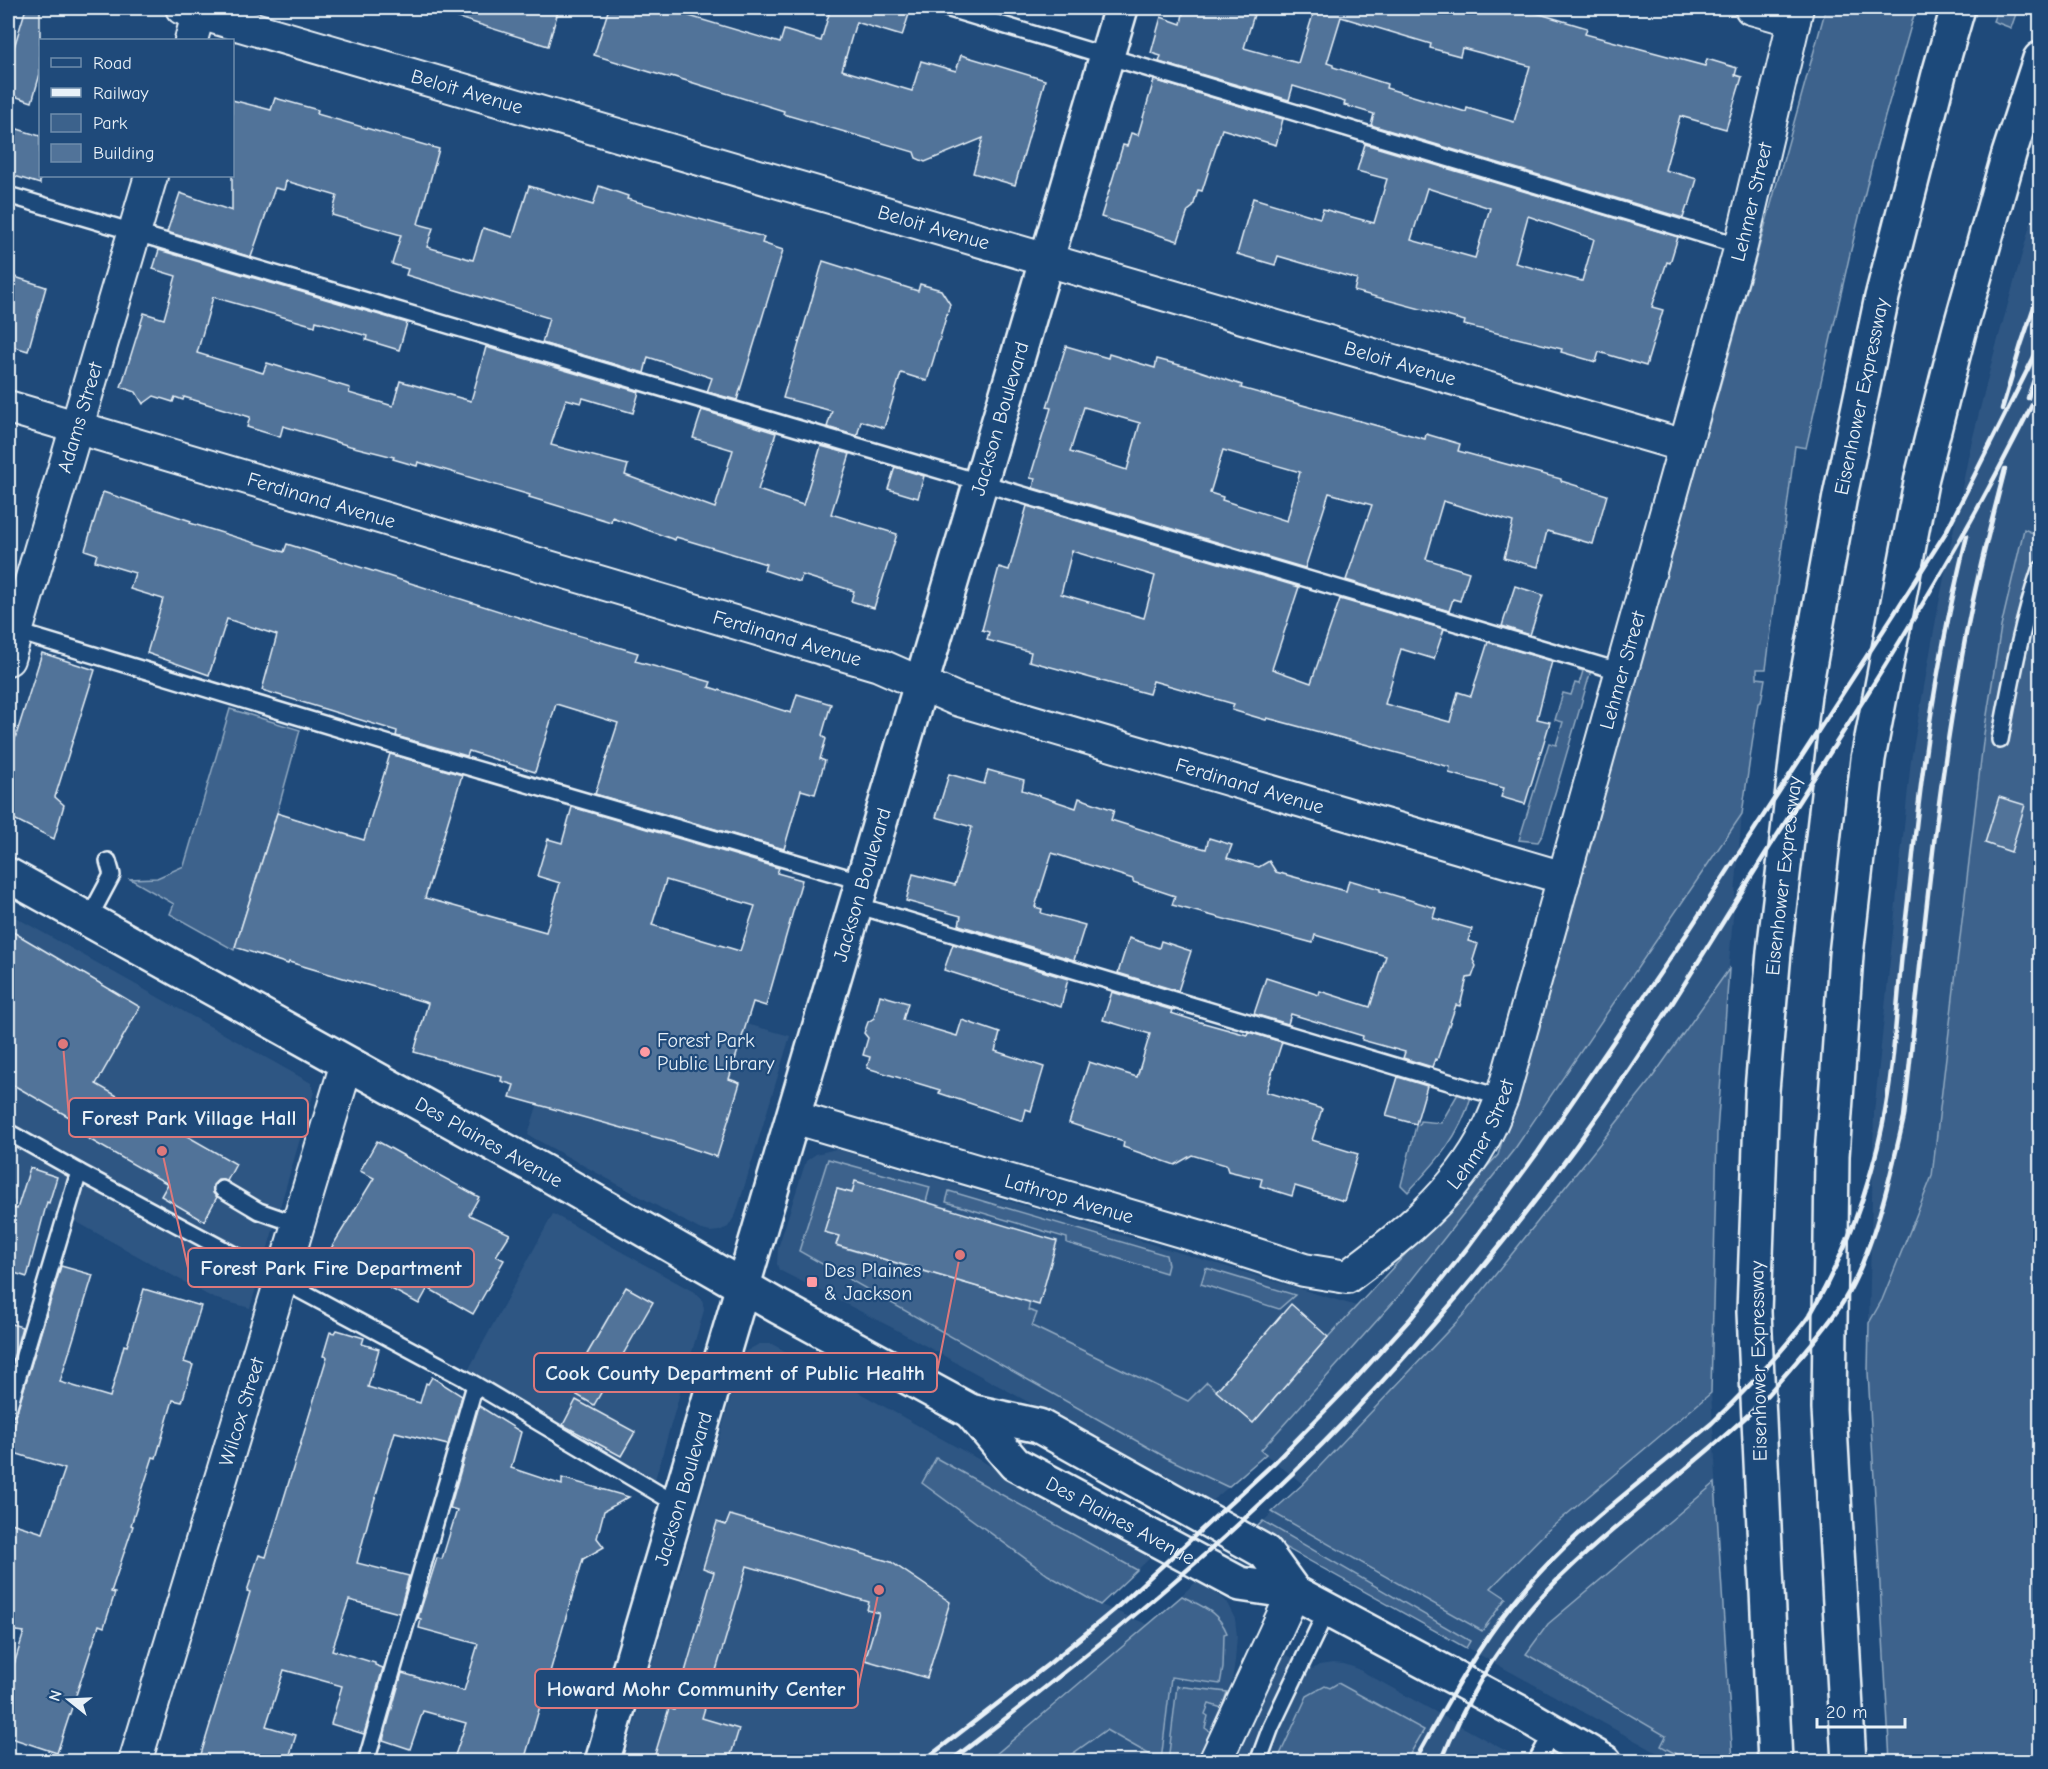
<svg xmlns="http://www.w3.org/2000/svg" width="2048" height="1769" viewBox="0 0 2048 1769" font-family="'Comic Neue',sans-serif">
<rect width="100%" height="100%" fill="#1f4a7a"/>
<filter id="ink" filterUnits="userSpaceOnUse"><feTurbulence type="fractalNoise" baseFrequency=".0167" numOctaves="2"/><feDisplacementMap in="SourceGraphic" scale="12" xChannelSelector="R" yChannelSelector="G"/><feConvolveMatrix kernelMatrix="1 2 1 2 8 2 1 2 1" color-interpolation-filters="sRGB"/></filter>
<g filter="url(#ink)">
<g fill="#2e5683">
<path d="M2040 190V520L2035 534 2024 530 2001 627 1984 734 1932 1176 1882 1300 1869 1323 1874 1113 1911 760 1938 608 1969 453 1993 357Z"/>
<path d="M1742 814 1722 1044 1717 1132 1711 1393 1733 1761H1672L1254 1530 1303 1484 1266 1455 1211 1502 893 1328 779 1270 777 1264 778 1248 806 1161 816 1154 836 1149 1383 1314 1516 1147Z"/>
<path d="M8 913 311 1083 314 1092 250 1308 213 1298 66 1216 8 1199Z"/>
<path d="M577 977 790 1036 736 1214 728 1227 719 1231 710 1232 699 1229 528 1135Z"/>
<path d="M553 1214 694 1292 702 1299 704 1310 652 1490 464 1378Z"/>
<path d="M759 1344H772L1152 1556 1101 1605 1149 1625 1197 1581 1215 1592 1227 1603 1235 1619 1237 1636 1235 1661 1232 1680 1222 1708 1201 1761 623 1762 742 1360 745 1352Z"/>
<path d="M1285 1654 1313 1669 1319 1665 1333 1663 1344 1664 1356 1668 1524 1761 1229 1762 1263 1690 1282 1656Z"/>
</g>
<g fill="#3c628c" stroke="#92aac2" stroke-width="1.5">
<path d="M1826 8H1916L1876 148 1849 258 1806 448 1795 446 1766 669H1757V678L1765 679 1761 702 1758 703 1742 814 1516 1147 1398 1297 1261 1450 1266 1454 1228 1487 1167 1458 799 1251 828 1159 930 1187 926 1202 856 1182 852 1193 837 1189 825 1232 839 1236 837 1246 1030 1302 1028 1310 1037 1313 1032 1326 1188 1401 1207 1382 1253 1423 1328 1337 1498 1155 1719 390Z"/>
<path d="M1998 8H2018L2011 28 1993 21Z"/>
<path d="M2040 520V1761H1890L1868 1372 1869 1323 1882 1300 1932 1176 1984 734 2001 627 2024 529 2035 534Z"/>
<path d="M1581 663 1592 667 1543 834 1538 842 1519 840 1549 743 1556 745 1563 722 1555 720 1563 693 1571 695 1575 683 1579 684 1583 671 1579 670Z"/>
<path d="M230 709 300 730 277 813 234 950 170 914 174 904 130 879 157 878 184 866Z"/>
<path d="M1729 969 1717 1132 1711 1393 1546 1532 1491 1588 1506 1598 1482 1631 1272 1512 1303 1484 1464 1314 1649 1082Z"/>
<path d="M1459 1092 1471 1097C1459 1138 1436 1162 1408 1192L1401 1185 1416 1126 1419 1125 1420 1121 1441 1123Z"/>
<path d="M949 1191 1166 1255 1168 1265 1166 1273 1067 1243V1238L946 1202Z"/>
<path d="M1206 1268 1295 1295 1279 1309 1201 1284Z"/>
<path d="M936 1458 1137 1570 1100 1605 1048 1575 922 1483Z"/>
<path d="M1715 1483 1733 1761H1689L1661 1746 1666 1736 1526 1654 1548 1624Z"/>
<path d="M1263 1521 1470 1641 1466 1648 1254 1530Z"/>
<path d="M1182 1596C1201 1606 1218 1611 1227 1633L1224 1634 1223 1668 1220 1684 1171 1677 1161 1761 1106 1730 1062 1761H988Z"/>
<path d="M1338 1683 1424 1730 1406 1761H1398L1393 1759 1391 1762 1277 1761 1307 1696 1325 1686 1330 1688Z"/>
<path d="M1177 1686 1227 1692 1222 1708 1209 1704 1205 1714 1208 1716 1205 1728 1212 1733 1201 1761 1168 1762Z"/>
</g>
<g fill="#517399" stroke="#e8f1f8" stroke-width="1.5" fill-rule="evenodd">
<path d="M26 8H40V74L32 102 8 94V67Z"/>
<path d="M444 8H559L548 46 443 13Z"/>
<path d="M609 8H669L689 14V16L780 43 784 30 821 41 829 14 827 13 828 8H911L902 36 856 22 842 70 912 91 921 61 956 71 961 55 1045 80 1015 185 973 173 983 138 925 162 916 158 914 152 783 114 784 111 671 76 670 78 594 55Z"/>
<path d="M1184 8H1256L1244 48 1298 63 1315 8H1534L1533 12 1587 28 1585 34 1705 66 1707 59 1737 68 1735 75 1742 77 1726 129 1680 116 1665 170 1697 179 1689 206H1687L1683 218 1371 125 1374 114 1344 105 1345 102 1293 86 1289 100 1159 62 1161 56 1151 53 1161 17 1181 24ZM1341 17 1431 44 1430 48 1460 56 1462 48 1530 66 1514 122 1467 108 1466 112 1386 88 1387 84 1333 67V65L1327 63Z"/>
<path d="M1154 80 1283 119 1276 145 1222 129 1202 191 1198 190 1193 207 1188 211 1178 241 1101 217 1123 145 1127 146 1131 133 1138 135Z"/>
<path d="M275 98 318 110 317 114 439 149 418 224 433 228 427 247 473 260 483 228 513 237 529 186 593 205 599 186 628 196 627 199 764 237 762 243 783 250 737 400 707 392 712 378 648 357 644 373 542 343 549 318 406 275 408 269 392 264 401 235 332 215 337 196 286 181 284 190 275 188 251 257 167 232 180 193 232 211V100L271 110Z"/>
<path d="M8 126 40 136V184L8 174Z"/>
<path d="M1365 144 1678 237 1670 263 1667 262 1652 307 1663 310 1646 366 1599 352 1596 362 1561 352 1562 349 1464 325 1465 321 1354 291 1357 279 1278 256 1275 265 1237 254 1253 198 1320 218 1323 209 1374 223 1387 179 1357 171ZM1427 188 1490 208 1475 258 1411 240ZM1528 216 1594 239 1582 281 1515 263Z"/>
<path d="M159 250 407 323 399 350 366 340 367 336 316 321 315 326 213 297 197 353 263 373 267 363 350 388 349 393 393 406 400 381 471 401 486 347 639 392 633 413 583 398 581 403 566 399 551 445 628 465 625 475 715 508 733 450 693 438 702 410 776 433 758 490 803 505 821 446 850 454 831 514 897 534 874 608 851 601 854 591 802 575 800 582 764 570 766 564 676 537 675 540 612 517 611 522 529 497 530 495 418 462 417 466 393 459 394 457 350 446 283 426 280 437 247 427 250 417 184 397 183 400 175 397 173 402 154 396 143 404 136 392 121 387 144 313 164 319 176 276 153 269Z"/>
<path d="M823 261 918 291 920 284 941 290 950 304 927 381 901 373 884 428 861 421 857 436 827 427 832 411 783 398Z"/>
<path d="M15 277 46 287 28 351 8 345V302Z"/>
<path d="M1066 346 1108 358 1109 354 1155 368 1157 359 1194 369 1242 385 1241 388 1425 439 1426 434 1460 444 1458 451 1561 479V481L1607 495 1593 544 1547 531 1538 567 1504 558 1513 522 1443 501 1426 559 1469 572 1460 601 1453 599 1449 611 1346 580 1372 505 1329 493 1305 568 1033 488 1035 479 1030 478 1051 408 1047 407ZM1084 407 1140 423 1127 470 1070 452ZM1223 450 1300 472 1287 521 1222 500 1223 497 1210 493Z"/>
<path d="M895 467 924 476 918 498 888 489Z"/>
<path d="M103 492 191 521 190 523 284 552 287 544 543 625 638 653 635 661 711 682 709 687 791 713 797 694 831 704 822 735 826 739 820 759 825 761 815 794 801 790 784 849 595 794 618 723 556 704 535 772 469 751 467 756 403 738 396 736 397 731 262 690 277 635 227 619 209 675 147 653 163 599 130 589 135 573 95 561 97 554 85 550Z"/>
<path d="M1027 506 1299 587 1272 669 1311 683 1340 599 1444 629 1434 659 1401 649 1385 704 1450 722 1458 692 1471 696 1488 642 1552 661 1537 719 1550 722 1525 804 1501 797 1504 788 1449 773 1450 767 1267 718 1266 720 1232 710 1234 704 1153 681 1149 694 1062 670 1029 661 1031 652 987 640 989 632 982 630 999 567 1009 570ZM1072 551 1155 576 1144 618 1061 594Z"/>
<path d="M1515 586 1543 595 1530 635 1502 626Z"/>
<path d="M42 653 95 670 55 797 64 805 54 839 8 816V761Z"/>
<path d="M390 754 462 775 425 898 546 932 560 883 537 876 548 839 562 843 572 807 779 868 777 873 802 880 766 1006 753 1002 729 1079 740 1083 717 1157 673 1142 510 1097 514 1085 501 1081 502 1077 414 1052 428 1003 289 962 288 964 235 947 277 813 364 840ZM666 880 755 906 740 951 652 925Z"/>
<path d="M988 770 1024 780 1022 790 1076 808 1079 798 1114 810 1111 820 1191 845 1206 849 1209 838 1232 845 1227 858 1259 867 1269 861 1276 872 1346 891 1349 880 1380 889V891L1436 908 1433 918 1472 929 1468 941 1478 944 1473 960 1476 966 1472 977 1467 978 1460 1006 1456 1005 1437 1060 1435 1059 1432 1067 1403 1058 1405 1052 1362 1040 1363 1036 1291 1014 1288 1024 1254 1014 1266 978 1319 995 1320 991 1370 1007 1386 956 1315 935 1313 943 1172 905 1175 896 1133 882V879L1052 853 1035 907 1042 909 1041 913 1085 925 1074 960 959 925 961 916 906 901 913 874 955 885 972 827 936 817 949 774 984 784Z"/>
<path d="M1999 797 2025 805 2011 852 1985 843Z"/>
<path d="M8 929 140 1007 96 1084 236 1164 227 1181 218 1180 213 1185V1193L217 1197 204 1221 161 1196 168 1184 87 1138 92 1130 8 1082Z"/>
<path d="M1129 938 1159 948 1161 941 1191 951 1178 991 1118 973Z"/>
<path d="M953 944 1068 979 1061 1007 944 970Z"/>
<path d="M1112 992 1172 1010 1171 1013 1193 1020 1247 1035 1248 1032 1282 1042 1266 1092 1322 1109 1312 1140 1358 1154 1344 1201 1295 1186 1292 1196 1260 1186 1262 1179 1228 1171 1226 1165 1192 1155 1175 1165 1123 1147 1124 1142 1117 1140 1118 1139 1069 1123 1089 1062 1137 1077 1150 1034 1103 1020Z"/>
<path d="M880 995 908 1003 903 1020 957 1036 962 1020 1000 1033 995 1051 1044 1067 1031 1111 1026 1109 1023 1121 939 1093 940 1090 867 1068 870 1057 863 1055 868 1038 864 1033 868 1022 874 1018Z"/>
<path d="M1398 1077 1427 1086 1416 1124 1386 1116Z"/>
<path d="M377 1141 479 1197 469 1215 510 1234 496 1256 504 1260 473 1314 428 1288 419 1304 371 1278 372 1276 330 1250 374 1178 360 1171Z"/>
<path d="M30 1168 57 1177 49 1203 47 1202 27 1277 8 1271V1225L13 1208 17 1209Z"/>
<path d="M855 1181 1057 1241 1039 1305 836 1245 839 1236 824 1232 837 1189 852 1193Z"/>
<path d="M61 1266 93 1275 60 1382 110 1397 124 1345 127 1346 144 1289 201 1306 184 1362 193 1365 182 1402 173 1400 156 1458 153 1457 131 1525 133 1526 111 1592 115 1593 104 1627 99 1625 57 1753 8 1737V1684L24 1632 8 1630V1522L43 1533 65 1469 8 1451 16 1420 8 1418 14 1416 17 1412Z"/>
<path d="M626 1287 653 1302 594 1405 570 1391 588 1358 586 1356Z"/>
<path d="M1291 1304 1328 1337 1253 1423 1216 1391Z"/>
<path d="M8 1323 22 1327 8 1377Z"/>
<path d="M337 1330 364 1338 362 1344 379 1349 368 1387 420 1403 426 1383 428 1384 432 1377 462 1396 448 1445 395 1432 369 1518 357 1563 409 1576 399 1613 349 1600 332 1650 375 1663V1665L383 1668 364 1734 331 1724 342 1686 284 1670 266 1726 296 1735 288 1761H199L250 1592 247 1591 259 1555 266 1557 327 1357 323 1356 330 1332 335 1333Z"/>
<path d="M576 1400 635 1432 621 1456 563 1425Z"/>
<path d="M479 1406 521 1432 511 1468 562 1485V1478L629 1497 604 1511 597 1538 604 1547 583 1559 524 1761H453L466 1723 423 1711 410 1749 383 1740 402 1673 464 1691 478 1644 419 1628 421 1619 418 1618 437 1558 442 1559 457 1510 450 1508Z"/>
<path d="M730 1515 891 1562 950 1602 927 1678 865 1660 879 1613 867 1610 869 1602 747 1566 702 1718 739 1729 729 1761H653L669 1708 674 1710 714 1572 703 1568 717 1522 726 1525Z"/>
</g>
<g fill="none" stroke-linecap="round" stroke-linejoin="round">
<defs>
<g id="lane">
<path d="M946 8 1741 246"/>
<path d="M8 195 1622 672"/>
<path d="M11 630 400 747 863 882"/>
<path d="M2000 740C2011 683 2021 625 2040 570"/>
<path d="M856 905 1502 1098"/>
<path d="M88 920 112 875 108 861"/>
<path d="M8 1132 79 1172 464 1378 678 1505"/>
<path d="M222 1189 259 1211 299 1225"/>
<path d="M8 1409 79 1172"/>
<path d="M366 1762 475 1385"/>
<path d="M1258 1762 1271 1727 1327 1610"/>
<path d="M1536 1762 1553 1732"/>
</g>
<g id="street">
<path id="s1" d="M182 8 1685 446"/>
<path d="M1751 8 1794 20"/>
<path d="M191 40 200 8"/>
<path id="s2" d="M8 407 879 665 956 699 1564 878"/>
<path id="s3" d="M8 659 151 176"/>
<path id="s4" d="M793 1117 1198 1236 1304 1270 1347 1277C1401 1237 1456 1194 1487 1132 1493 1121 1497 1109 1502 1098L1741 246 1797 8"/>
<path id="s5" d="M135 1762 347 1063"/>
<path d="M1215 1762 1294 1592"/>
</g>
<g id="secondary">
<path id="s6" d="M8 875 544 1172 777 1306 970 1411 1039 1426 1265 1552 1294 1592"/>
<path id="s7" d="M970 1411 1015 1464 1240 1584 1294 1592 1523 1714 1605 1762"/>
<path id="s8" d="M602 1762 1121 8"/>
</g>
<g id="highway">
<path id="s9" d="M1775 1762 1754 1312 1762 1090 1774 952 1804 694 1840 496 1882 297 1939 74 1958 8"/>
<path d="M1849 1762 1829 1409 1832 1156 1846 955 1868 759 1922 477 1959 332 2009 154 2040 59"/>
</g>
</defs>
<use href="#lane" stroke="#e8f1f8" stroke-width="20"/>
<use href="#street" stroke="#e8f1f8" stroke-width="36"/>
<use href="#secondary" stroke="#e8f1f8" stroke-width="38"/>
<use href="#highway" stroke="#e8f1f8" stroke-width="38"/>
<use href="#lane" stroke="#1f4a7a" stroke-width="15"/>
<use href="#street" stroke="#1f4a7a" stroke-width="32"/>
<use href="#secondary" stroke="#1f4a7a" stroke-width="33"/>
<use href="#highway" stroke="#1f4a7a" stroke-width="33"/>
<g stroke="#e8f1f8" stroke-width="4.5">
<path d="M2028 398 2040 361"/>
<path d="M2002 409 2021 345 2040 289"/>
<path d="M922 1762 1050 1663 1114 1610 1275 1462 1351 1384 1411 1318 1468 1247 1538 1152 1686 935 1894 614 1946 532 2040 345"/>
<path d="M949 1762C1100 1647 1248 1527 1377 1387 1470 1287 1556 1180 1631 1067 1679 995 1723 921 1769 848 1834 746 1901 644 1961 538 1989 489 2015 439 2040 389"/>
<path d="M1414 1762C1445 1707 1474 1652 1513 1603 1569 1533 1644 1480 1712 1423 1740 1396 1766 1369 1790 1340 1797 1331 1805 1323 1811 1313 1844 1257 1870 1188 1883 1123 1892 1078 1895 1032 1899 987 1902 946 1908 905 1912 864 1923 754 1940 643 1967 536"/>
<path d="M1441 1762C1470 1689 1513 1620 1571 1567 1628 1514 1690 1468 1747 1416 1762 1402 1776 1385 1790 1369 1809 1347 1828 1326 1843 1302 1874 1251 1891 1174 1904 1117 1921 963 1934 808 1962 656 1973 593 1989 531 2005 469"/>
</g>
</g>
</g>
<g fill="#ff9aa2" stroke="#1f4a7a" stroke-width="2">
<circle cx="645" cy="1052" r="6"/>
<rect x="806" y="1276" width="12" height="12" rx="3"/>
</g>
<g text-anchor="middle" stroke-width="4.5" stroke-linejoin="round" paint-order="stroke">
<g font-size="20" fill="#e8f1f8" stroke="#1f4a7a">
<text dy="7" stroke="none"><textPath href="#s1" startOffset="297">Beloit Avenue</textPath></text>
<text dy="7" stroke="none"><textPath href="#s4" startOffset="1748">Lehmer Street</textPath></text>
<text dy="7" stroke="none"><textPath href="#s1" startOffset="783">Beloit Avenue</textPath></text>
<text dy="7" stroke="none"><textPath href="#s1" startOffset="1269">Beloit Avenue</textPath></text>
<text dy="7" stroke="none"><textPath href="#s9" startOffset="1374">Eisenhower Expressway</textPath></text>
<text dy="7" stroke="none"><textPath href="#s3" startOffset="252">Adams Street</textPath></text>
<text dy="7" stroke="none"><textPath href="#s8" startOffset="1401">Jackson Boulevard</textPath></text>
<text dy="7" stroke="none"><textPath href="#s2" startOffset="327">Ferdinand Avenue</textPath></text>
<text dy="7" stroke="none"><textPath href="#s2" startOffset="813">Ferdinand Avenue</textPath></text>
<text dy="7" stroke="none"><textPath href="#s4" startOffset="1262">Lehmer Street</textPath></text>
<text dy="7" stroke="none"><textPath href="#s2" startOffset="1299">Ferdinand Avenue</textPath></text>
<text dy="7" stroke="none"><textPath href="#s9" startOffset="888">Eisenhower Expressway</textPath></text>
<text dy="7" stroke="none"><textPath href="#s8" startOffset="915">Jackson Boulevard</textPath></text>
<text dy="7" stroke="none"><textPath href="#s4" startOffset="776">Lehmer Street</textPath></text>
<text dy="7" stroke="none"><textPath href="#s6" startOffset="550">Des Plaines Avenue</textPath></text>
<text dy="7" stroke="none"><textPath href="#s4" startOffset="288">Lathrop Avenue</textPath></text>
<text transform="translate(1758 1361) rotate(-91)" y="7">Eisenhower Expressway</text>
<text dy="7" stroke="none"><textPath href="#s5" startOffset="366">Wilcox Street</textPath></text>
<text dy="7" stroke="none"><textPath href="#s8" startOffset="285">Jackson Boulevard</textPath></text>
<text dy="7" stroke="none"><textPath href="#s7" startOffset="189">Des Plaines Avenue</textPath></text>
</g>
<g font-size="20" fill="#e8f1f8" stroke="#1f4a7a" text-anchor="start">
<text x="657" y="1047">Forest Park<tspan x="657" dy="23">Public Library</tspan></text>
<text x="824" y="1277">Des Plaines<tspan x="824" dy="23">&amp; Jackson</tspan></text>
</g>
</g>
<path fill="none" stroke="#dd787b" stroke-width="2" d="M63 1044L69 1118M162 1151L188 1268M960 1255L937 1372M879 1590L858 1689"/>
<g fill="#dd787b" stroke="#1f4a7a" stroke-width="2">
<circle cx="63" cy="1044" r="6"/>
<circle cx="162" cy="1151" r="6"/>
<circle cx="960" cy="1255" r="6"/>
<circle cx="879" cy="1590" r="6"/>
</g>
<g fill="#1f4a7a" stroke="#dd787b" stroke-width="2">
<rect x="69" y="1098" width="239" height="39" rx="6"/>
<rect x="188" y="1248" width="286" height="39" rx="6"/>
<rect x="534" y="1353" width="403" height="39" rx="6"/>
<rect x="535" y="1669" width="323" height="39" rx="6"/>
</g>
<g font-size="21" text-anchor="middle" font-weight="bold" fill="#e8f1f8">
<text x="189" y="1125">Forest Park Village Hall</text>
<text x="331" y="1275">Forest Park Fire Department</text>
<text x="735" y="1380">Cook County Department of Public Health</text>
<text x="696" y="1696">Howard Mohr Community Center</text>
</g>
<rect width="2048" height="1769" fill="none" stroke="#1f4a7a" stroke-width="30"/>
<rect x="15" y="15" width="2018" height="1739" fill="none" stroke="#e8f1f8" stroke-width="2" filter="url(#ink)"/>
<rect x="39" y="39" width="195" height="138" fill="#1f4a7a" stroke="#6f8dac" stroke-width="1.5"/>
<rect x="51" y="58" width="30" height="9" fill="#1f4a7a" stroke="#6f8dac" stroke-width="1.5"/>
<text x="93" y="69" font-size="18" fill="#e8f1f8">Road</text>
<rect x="51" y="88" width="30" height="9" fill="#e8f1f8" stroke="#6f8dac" stroke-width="1.5"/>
<text x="93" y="99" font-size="18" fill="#e8f1f8">Railway</text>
<rect x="51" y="114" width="30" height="18" fill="#3c628c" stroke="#6f8dac" stroke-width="1.5"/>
<text x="93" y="129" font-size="18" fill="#e8f1f8">Park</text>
<rect x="51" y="144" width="30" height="18" fill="#517399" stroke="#6f8dac" stroke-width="1.5"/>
<text x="93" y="159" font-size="18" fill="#e8f1f8">Building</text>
<g transform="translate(69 1700) rotate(288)" stroke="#1f4a7a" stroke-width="4.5" paint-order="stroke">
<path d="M0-4.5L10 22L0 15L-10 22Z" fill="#e8f1f8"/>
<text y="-9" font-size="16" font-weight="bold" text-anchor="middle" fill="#e8f1f8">N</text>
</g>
<path d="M1817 1718v9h88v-9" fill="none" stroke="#e8f1f8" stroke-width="3"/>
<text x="1826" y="1718" font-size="18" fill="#e8f1f8" stroke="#1f4a7a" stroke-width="4.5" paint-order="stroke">20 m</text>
</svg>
